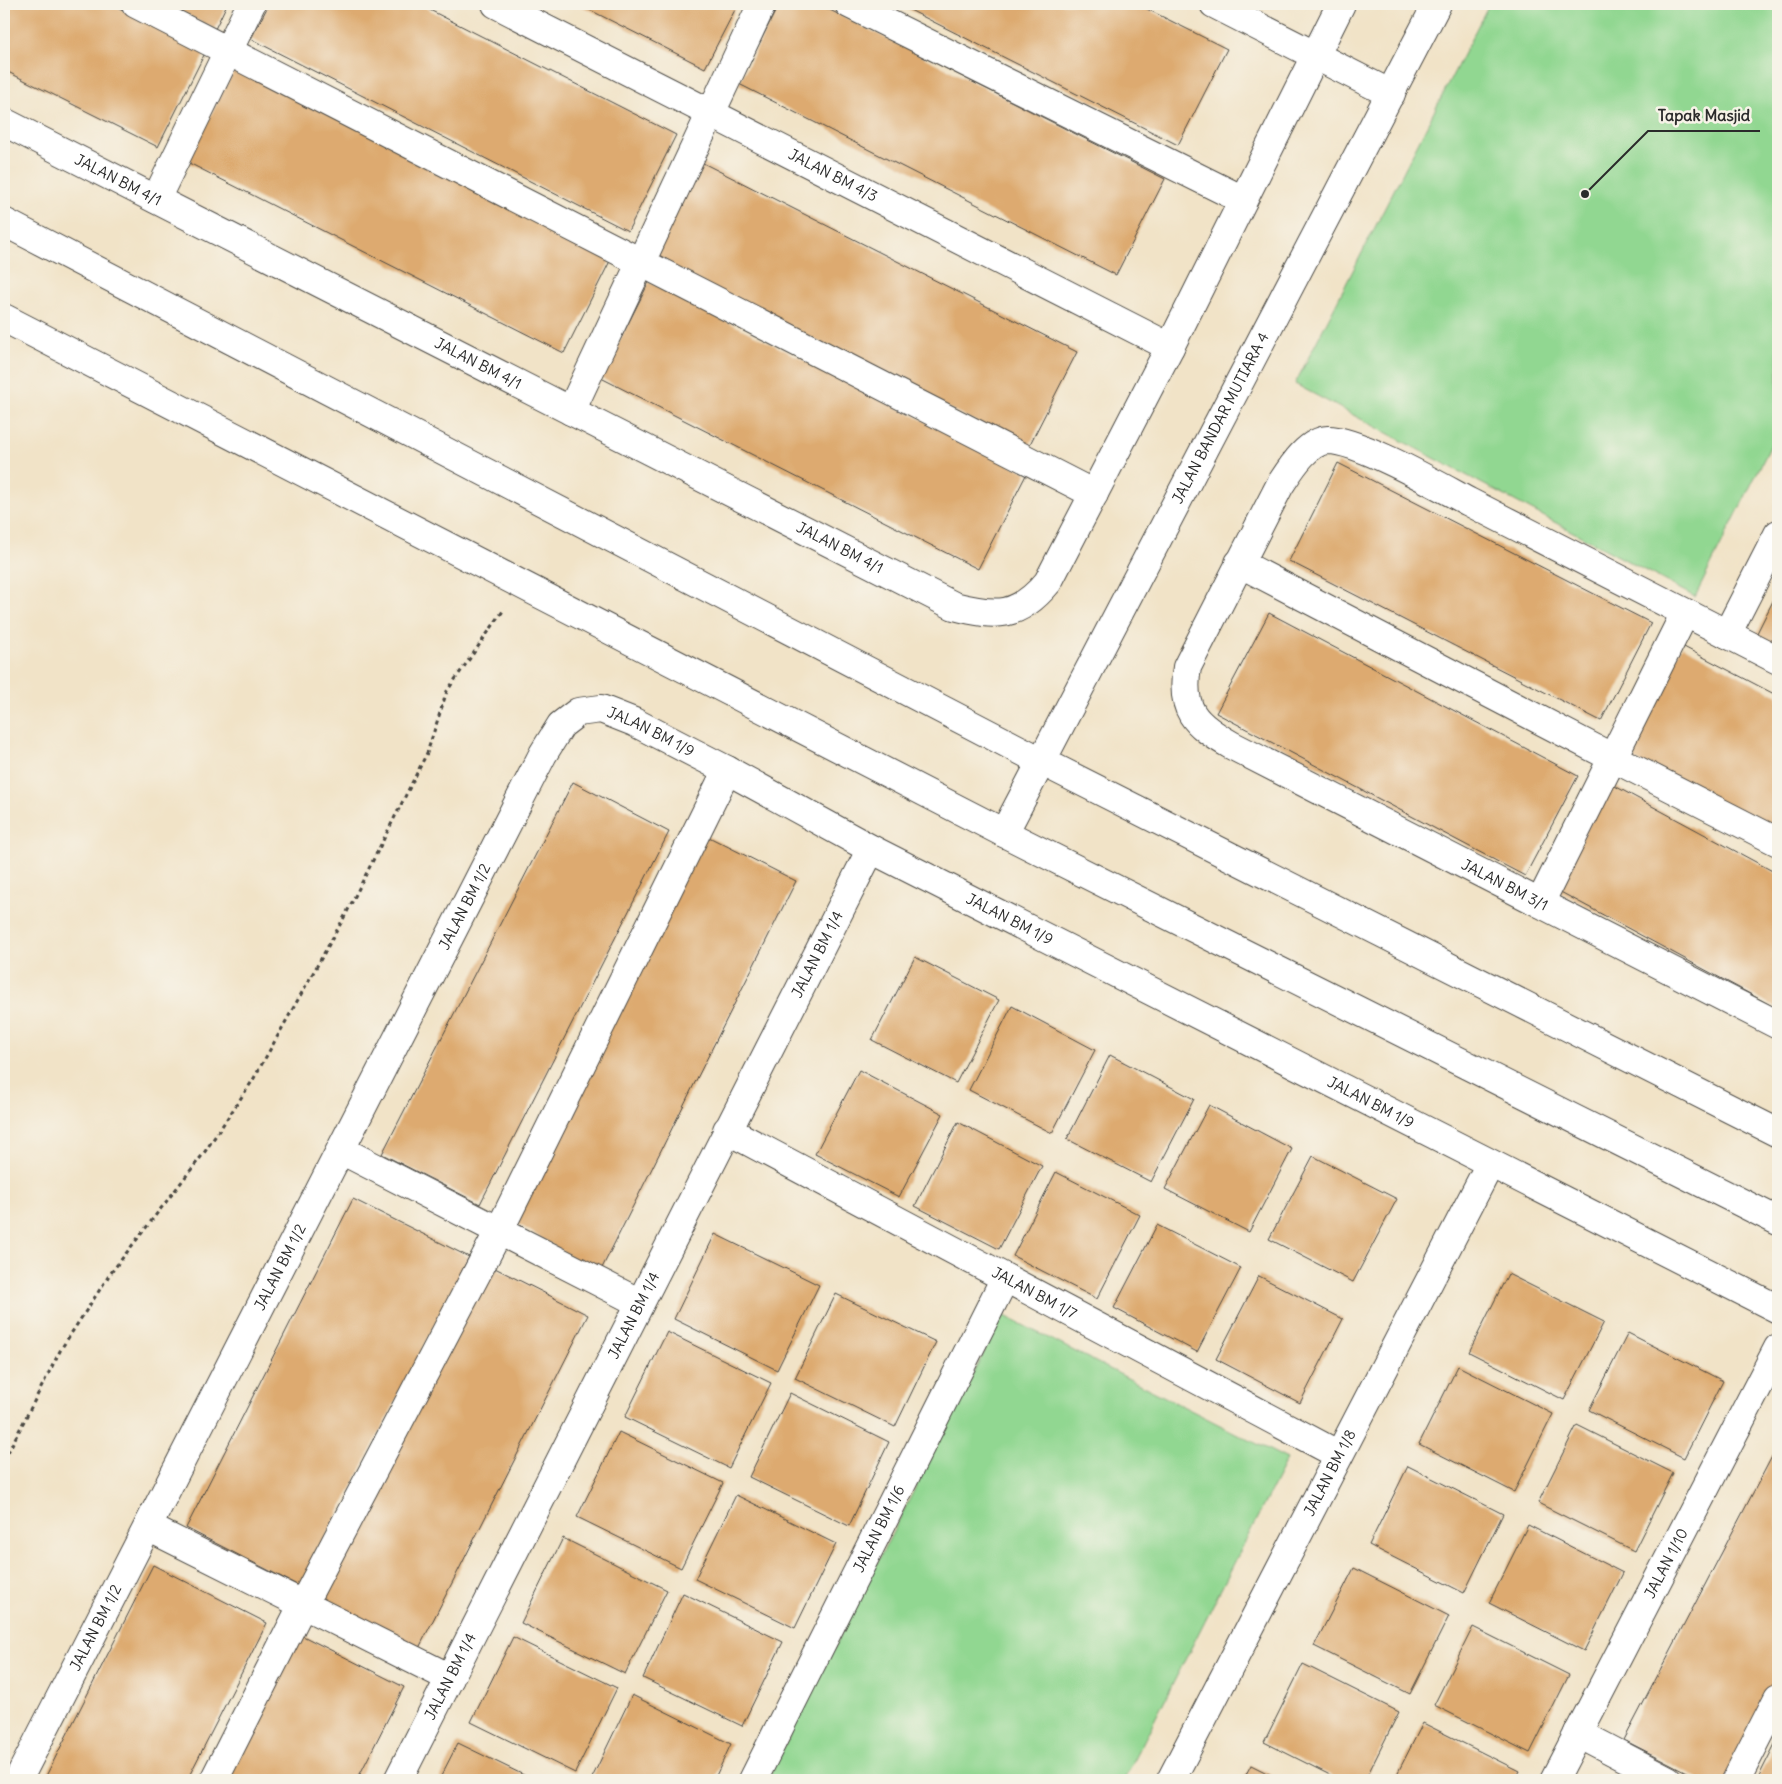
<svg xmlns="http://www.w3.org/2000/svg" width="1782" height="1784" viewBox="0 0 1782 1784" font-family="Delius,sans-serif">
<rect width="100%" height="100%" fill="#f7f3e8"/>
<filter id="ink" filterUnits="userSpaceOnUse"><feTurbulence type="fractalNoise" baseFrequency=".02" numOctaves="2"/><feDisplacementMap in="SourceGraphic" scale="10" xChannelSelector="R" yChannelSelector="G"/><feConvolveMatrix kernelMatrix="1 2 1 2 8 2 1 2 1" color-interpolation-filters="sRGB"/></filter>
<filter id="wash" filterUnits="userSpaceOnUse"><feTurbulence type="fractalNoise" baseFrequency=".0096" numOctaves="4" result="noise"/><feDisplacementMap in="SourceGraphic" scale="20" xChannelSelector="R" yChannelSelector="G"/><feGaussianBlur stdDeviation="1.12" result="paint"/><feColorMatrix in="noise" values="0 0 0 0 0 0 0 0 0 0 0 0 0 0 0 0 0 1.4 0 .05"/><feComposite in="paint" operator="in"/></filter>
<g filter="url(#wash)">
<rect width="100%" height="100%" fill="#f1e3c7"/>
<g fill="#91d791" stroke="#5e815e">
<path d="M1489 4H1778V431L1695 597 1295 384Z"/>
<path d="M1003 1315 1287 1459 1124 1780H767Z"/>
</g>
<g id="blocks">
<g fill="#ddaa6f">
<path d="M4 4H111L206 51 158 147 4 70Z"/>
<path d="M165 4H227L215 29Z"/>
<path d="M269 4H418L676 135 628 231 251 39Z"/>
<path d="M578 4H738L705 68Z"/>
<path d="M779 4H818L1165 179 1116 275 739 84Z"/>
<path d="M898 4H1137L1227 49 1178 145Z"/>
<path d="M236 66 612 257 564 353 187 162Z"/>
<path d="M699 161 1077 352 1028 448 651 257Z"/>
<path d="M649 282 1027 473 978 569 601 378Z"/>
<path d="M1338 463 1651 623 1601 721 1289 561Z"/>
<path d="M1778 591V656L1752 643Z"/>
<path d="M1269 613 1578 776 1525 876 1216 713Z"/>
<path d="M1682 646 1778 696V835L1624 754Z"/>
<path d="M573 782 669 832 480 1204 382 1154Z"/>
<path d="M1611 784 1778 874V1009L1555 889Z"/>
<path d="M701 833 796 881 599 1274 512 1220Z"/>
<path d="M915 957 999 1000 956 1083 872 1040Z"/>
<path d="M1012 1006 1095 1050 1052 1133 969 1090Z"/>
<path d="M1110 1055 1194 1099 1151 1182 1067 1139Z"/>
<path d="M859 1070 943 1114 899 1197 815 1154Z"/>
<path d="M1209 1105 1292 1149 1249 1232 1165 1189Z"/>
<path d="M958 1122 1042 1166 999 1249 915 1206Z"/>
<path d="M1313 1156 1397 1199 1353 1282 1269 1239Z"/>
<path d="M1056 1172 1140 1215 1097 1299 1013 1256Z"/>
<path d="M353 1199 469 1257 301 1587 186 1528Z"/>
<path d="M1157 1225 1241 1268 1197 1352 1114 1308Z"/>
<path d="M715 1234 819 1285 777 1370 674 1319Z"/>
<path d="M485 1263 588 1315 418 1650 316 1598Z"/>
<path d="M1508 1274 1604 1322 1564 1400 1469 1352Z"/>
<path d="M1259 1276 1343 1319 1300 1403 1216 1359Z"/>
<path d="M836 1294 936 1342 895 1427 795 1378Z"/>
<path d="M667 1332 771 1383 729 1468 625 1417Z"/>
<path d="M1628 1333 1723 1381 1684 1458 1589 1410Z"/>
<path d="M1458 1366 1553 1414 1514 1492 1419 1444Z"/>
<path d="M790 1393 889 1442 849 1526 749 1477Z"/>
<path d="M1577 1425 1673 1473 1634 1551 1538 1503Z"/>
<path d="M619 1432 723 1483 681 1568 577 1517Z"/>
<path d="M1778 1445V1684L1728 1780H1702L1624 1740Z"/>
<path d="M1408 1466 1503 1514 1464 1593 1369 1545Z"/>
<path d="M736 1495 836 1544 795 1628 695 1579Z"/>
<path d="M1528 1525 1623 1573 1584 1651 1489 1603Z"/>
<path d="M563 1538 667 1590 625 1674 521 1623Z"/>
<path d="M153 1565 267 1623 187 1780H44Z"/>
<path d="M1354 1568 1449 1616 1410 1694 1314 1646Z"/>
<path d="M683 1593 783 1642 742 1726 643 1678Z"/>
<path d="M1473 1627 1569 1675 1530 1753 1434 1705Z"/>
<path d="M301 1635 404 1687 357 1780H227Z"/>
<path d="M513 1637 617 1688 575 1773 471 1722Z"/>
<path d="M1303 1664 1399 1712 1365 1780H1340L1264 1742Z"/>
<path d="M632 1695 731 1744 714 1780H591Z"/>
<path d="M1423 1723 1519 1771 1514 1780H1394Z"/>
<path d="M1778 1738V1780H1757Z"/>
<path d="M458 1743 534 1780H439Z"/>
<path d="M1251 1765 1281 1780H1243Z"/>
</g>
</g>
</g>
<g filter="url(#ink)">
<use href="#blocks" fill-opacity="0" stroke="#494742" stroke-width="1"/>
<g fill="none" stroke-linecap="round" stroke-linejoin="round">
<defs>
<g id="minor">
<path d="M136 4 1094 494"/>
<path id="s1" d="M496 4 1170 347"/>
<path d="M849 4 1243 200"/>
<path d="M1214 4 1391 94"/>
<path id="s2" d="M4 122 954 606C997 617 1018 618 1048 582L1170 347 1341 4"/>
<path d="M156 199 251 4"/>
<path d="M4 222 1043 762 1778 1133"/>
<path d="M4 318 1004 833 1778 1221"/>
<path d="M571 411 762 4"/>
<path d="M1239 563 1613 758 1778 842"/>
<path d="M1727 634 1778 534"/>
<path id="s3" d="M1778 660C1675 608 1572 555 1469 502 1439 486 1359 440 1328 440 1307 441 1290 470 1280 485L1187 667C1180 710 1194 724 1231 745L1778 1025"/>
<path id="s4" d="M1004 833 1437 4"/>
<path d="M1540 903 1685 613"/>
<path id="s5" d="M727 1130 1339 1455"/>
<path d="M341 1150 640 1303"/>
<path d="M148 1527 450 1678"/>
<path d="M1578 1733 1668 1780"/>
<path id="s6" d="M18 1780 543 754 561 725 578 712 601 709 634 722 727 770 871 849 1778 1309"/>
<path d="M214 1780 303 1604 499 1231 727 770"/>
<path id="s7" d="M398 1780 871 849"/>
<path id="s8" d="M753 1780 1005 1278"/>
<path id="s9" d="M1171 1780 1490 1164"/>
<path id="s10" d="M1554 1780 1778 1348"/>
<path d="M1736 1780 1778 1698"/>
</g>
</defs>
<use href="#minor" stroke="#494742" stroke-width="30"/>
<path stroke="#494742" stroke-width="3" stroke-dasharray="4 4" stroke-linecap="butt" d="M4 1460 61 1349 110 1274 204 1153 253 1080 346 914 427 753 447 691 503 611"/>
<use href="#minor" stroke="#fff" stroke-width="28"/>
</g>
</g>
<g text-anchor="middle" stroke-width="5" stroke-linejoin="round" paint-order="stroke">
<g font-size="15" fill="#2b2b2b" stroke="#f7f3e8">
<text dy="5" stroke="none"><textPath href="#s1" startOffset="378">JALAN BM 4/3</textPath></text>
<text dy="5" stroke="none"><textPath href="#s2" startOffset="128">JALAN BM 4/1</textPath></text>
<text dy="5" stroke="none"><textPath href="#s2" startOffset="532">JALAN BM 4/1</textPath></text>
<text dy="5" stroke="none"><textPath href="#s4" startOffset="468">JALAN BANDAR MUTIARA 4</textPath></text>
<text dy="5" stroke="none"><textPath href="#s2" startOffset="938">JALAN BM 4/1</textPath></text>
<text dy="5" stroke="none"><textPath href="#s6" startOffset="1286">JALAN BM 1/9</textPath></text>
<text dy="5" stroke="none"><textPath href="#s3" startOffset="1180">JALAN BM 3/1</textPath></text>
<text dy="5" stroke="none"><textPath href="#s6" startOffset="981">JALAN BM 1/2</textPath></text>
<text dy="5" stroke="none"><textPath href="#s6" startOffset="1691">JALAN BM 1/9</textPath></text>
<text dy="5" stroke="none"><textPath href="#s7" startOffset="926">JALAN BM 1/4</textPath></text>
<text dy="5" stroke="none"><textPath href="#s6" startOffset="2096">JALAN BM 1/9</textPath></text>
<text dy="5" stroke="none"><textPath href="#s6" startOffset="576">JALAN BM 1/2</textPath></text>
<text dy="5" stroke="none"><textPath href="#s5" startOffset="348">JALAN BM 1/7</textPath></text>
<text dy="5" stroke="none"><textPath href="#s7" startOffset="521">JALAN BM 1/4</textPath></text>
<text dy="5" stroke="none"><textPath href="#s9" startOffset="346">JALAN BM 1/8</textPath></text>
<text dy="5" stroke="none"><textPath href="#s8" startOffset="281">JALAN BM 1/6</textPath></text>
<text dy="5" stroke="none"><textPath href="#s10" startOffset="244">JALAN 1/10</textPath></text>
<text dy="5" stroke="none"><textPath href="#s6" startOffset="171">JALAN BM 1/2</textPath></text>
<text dy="5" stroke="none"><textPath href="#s7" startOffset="116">JALAN BM 1/4</textPath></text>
</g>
</g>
<path fill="none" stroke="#2b2b2b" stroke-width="2" d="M1585 194L1648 131H1760"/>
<circle fill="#2b2b2b" stroke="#f7f3e8" stroke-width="2" cx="1585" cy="194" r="5"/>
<g font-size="16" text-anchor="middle" font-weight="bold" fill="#2b2b2b" stroke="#f7f3e8" stroke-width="5" stroke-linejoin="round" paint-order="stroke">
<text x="1704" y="121">Tapak Masjid</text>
</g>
<rect width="1782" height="1784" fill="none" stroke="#f7f3e8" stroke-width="20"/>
</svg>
